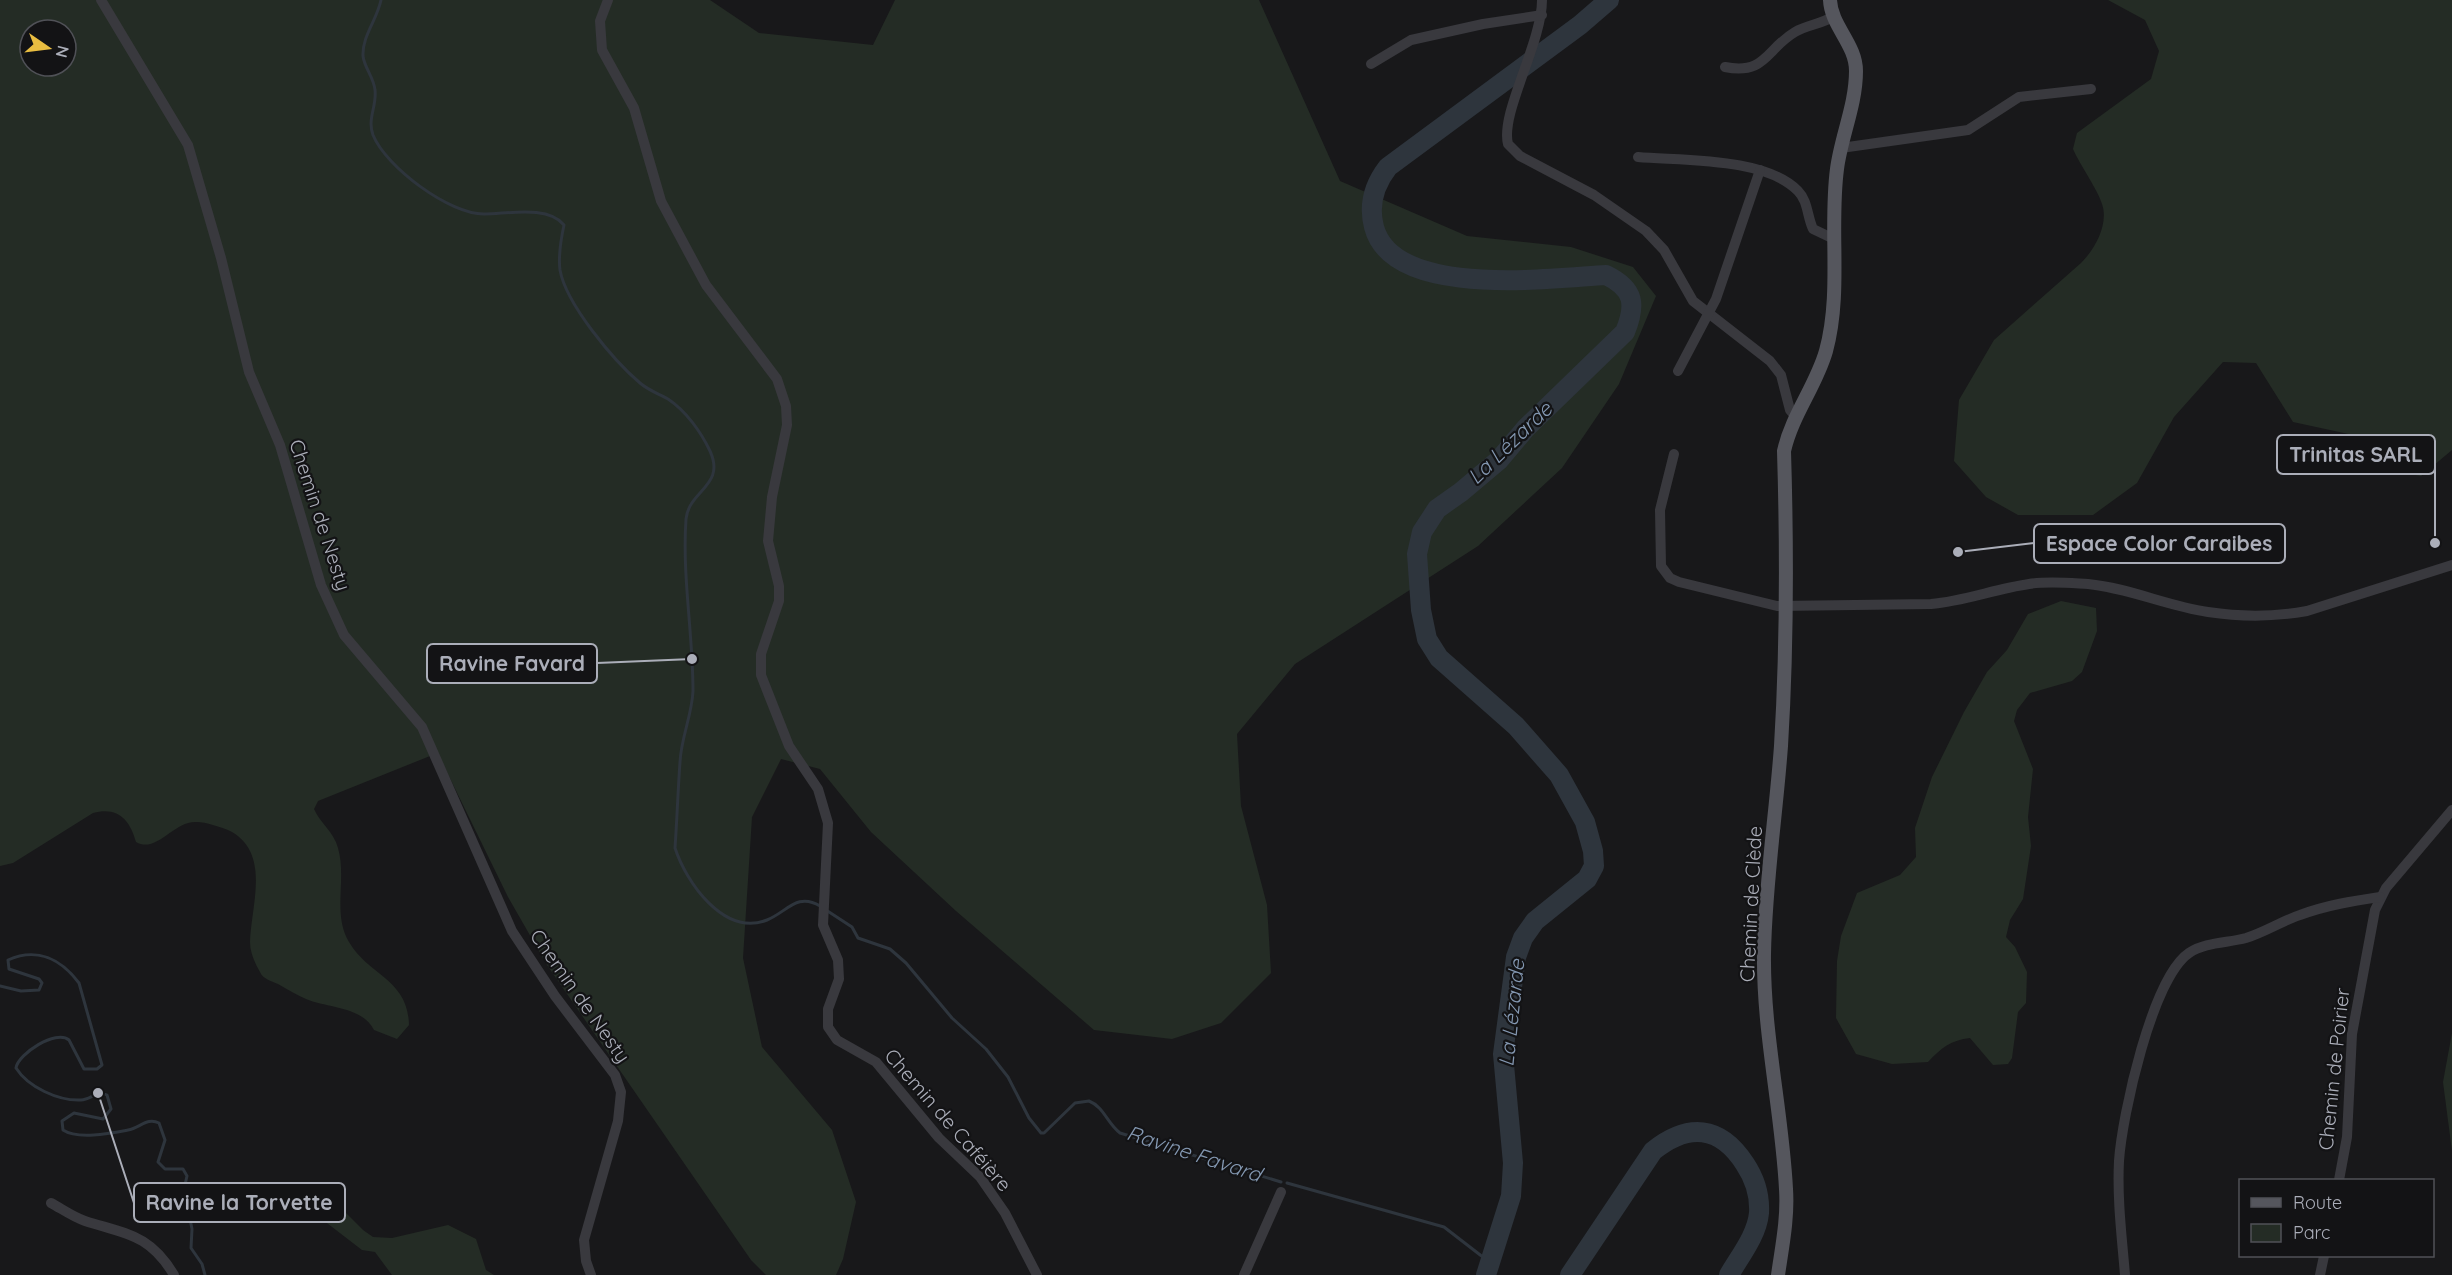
<svg xmlns="http://www.w3.org/2000/svg" width="2452" height="1275" viewBox="0 0 2452 1275" font-family="Quicksand,sans-serif">
<rect width="100%" height="100%" fill="#18181a"/>
<g fill="#242c25" fill-rule="evenodd">
<path d="M0 0H710L759 33 873 45 895 0H1259L1340 181 1467 236 1571 247 1633 267 1656 296 1619 384 1562 468 1478 546 1295 664 1237 734 1241 806 1267 905 1271 973 1221 1023 1172 1039 1094 1030 956 911 871 832 820 769 781 759 752 817 743 958 762 1047 832 1130 856 1202 843 1259 836 1275H766L751 1260 547 965 508 897 443 764 430 756 318 801 314 809C320 823 334 832 338 848 347 879 332 914 349 942 369 976 408 979 409 1025L397 1039 374 1030C363 1007 328 1008 306 999 297 995 287 989 278 984 271 981 263 979 260 972 255 963 250 953 250 942 251 905 272 851 228 830 220 827 206 822 197 822 174 820 157 854 136 842 130 820 118 806 93 813L13 863 0 866ZM30 30H66V66H30Z"/>
<path d="M2108 0H2452V450L2421 476 2393 471 2367 438 2293 422 2256 363 2223 362 2174 417 2137 483 2093 515H2018L1986 497 1954 461 1959 400 1994 340 2081 263C2095 249 2109 224 2102 204 2098 190 2080 165 2073 149L2077 133 2151 79 2159 51 2145 20Z"/>
<path d="M2061 601 2096 608 2097 631 2082 672 2072 681 2030 693 2017 710 2014 721 2033 769 2028 817 2031 846 2023 899 2010 920 2006 937 2015 947 2027 972 2026 1003 2018 1012 2012 1058 2008 1064 1993 1065 1970 1038C1951 1040 1941 1048 1928 1062L1892 1064 1856 1054 1836 1018 1837 961 1841 936 1857 893 1900 875 1916 857 1915 828 1932 777 1964 712 1987 672 2007 650 2028 614Z"/>
<path d="M2452 1033V1151L2443 1082Z"/>
<path d="M331 1198 363 1230 373 1237 392 1238 448 1225 476 1239 486 1270 494 1275H392L375 1252 362 1250 310 1210 315 1202Z"/>
</g>
<g fill="none" stroke-linecap="round" stroke-linejoin="round">
<g stroke="#2e353d" stroke-width="3">
<path d="M381 0C377 20 362 36 363 56 364 67 374 78 375 90 377 106 367 119 373 135 386 167 450 215 485 214 507 214 548 205 564 225 561 239 558 255 560 270 566 304 614 361 640 383 648 390 659 394 668 399 686 411 701 432 710 451 726 486 689 490 686 519 682 576 693 633 693 691 692 715 681 738 680 762 678 790 677 819 675 848 686 882 724 937 767 920 787 912 797 892 820 906"/>
<path d="M826 910 852 927 858 938 890 949 906 963 952 1018 986 1049 1008 1077 1029 1118 1041 1133H1044L1075 1103 1089 1101C1104 1107 1107 1123 1120 1133L1281 1182"/>
<path d="M0 986 21 991 39 990 42 983 39 979 9 969 8 960C37 947 61 959 79 983L102 1065 97 1069H84L69 1040C56 1029 18 1054 16 1068 28 1087 58 1101 81 1100 91 1100 96 1090 107 1095L111 1109 103 1119 74 1113 62 1121 63 1130C78 1140 112 1133 128 1130 140 1128 147 1117 159 1123L165 1140 158 1162 165 1169H183L187 1176 184 1189 192 1229 191 1248 202 1264 205 1275"/>
<path d="M1287 1183 1444 1227 1488 1261"/>
</g>
<g stroke="#2e353d" stroke-width="20">
<path d="M1486 1275 1511 1196 1513 1163 1503 1054 1516 957 1523 938 1535 921 1587 879 1594 866 1593 851 1585 822 1559 775 1516 726 1439 658 1427 639 1421 610 1417 554 1422 532 1437 509 1461 492 1499 460 1526 428 1625 332C1636 305 1635 289 1606 275 1550 278 1393 299 1374 227 1368 204 1374 185 1388 167L1580 25 1609 0"/>
<path d="M1570 1275 1653 1151C1688 1123 1720 1125 1745 1164 1755 1179 1760 1195 1759 1213 1757 1235 1740 1256 1729 1275"/>
</g>
<g stroke="#39393e" stroke-width="10">
<path d="M101 0 188 145 221 258 249 372 280 445 321 585 344 635 422 727 512 931 555 996 615 1075 621 1092 618 1121 584 1240 586 1261 591 1275"/>
<path d="M608 0 600 21 602 50 634 108 661 201 706 285 777 379 786 406 787 425 772 497 768 541 779 586V601L761 654V675L789 746 818 789 828 823 823 925 838 960 839 979 828 1009V1027L837 1040 876 1062 939 1138 980 1177 1005 1213 1037 1275"/>
<path d="M1542 0C1542 43 1500 113 1508 144L1520 156 1594 195 1646 231 1664 250 1693 301 1770 361 1781 375 1790 410 1795 416"/>
<path d="M1371 64 1411 40 1483 24 1542 15"/>
<path d="M1725 67C1766 75 1766 49 1795 32 1807 25 1822 24 1834 16"/>
<path d="M1841 148 1968 130 2019 97 2091 89"/>
<path d="M1638 157C1682 161 1765 157 1798 191 1808 201 1807 216 1813 229L1834 239"/>
<path d="M1678 371 1716 299 1760 170"/>
<path d="M1674 454 1660 510 1661 566 1670 578 1679 582 1777 606 1931 604C1964 601 1995 589 2029 584 2048 581 2069 583 2088 584 2129 588 2167 606 2208 612 2241 617 2274 617 2307 611L2452 565"/>
<path d="M2339 1180 2347 1137 2352 1034 2375 910 2386 888 2452 810"/>
<path d="M51 1203C62 1209 73 1217 85 1221 126 1234 150 1234 174 1275"/>
<path d="M1244 1275 1281 1192"/>
<path d="M2125 1275C2122 1238 2117 1199 2119 1161 2122 1116 2152 978 2189 953 2205 942 2228 943 2246 938 2265 932 2282 921 2300 915 2327 905 2353 901 2380 897"/>
<path d="M2320 1275 2324 1256"/>
</g>
<path stroke="#55565d" stroke-width="14" d="M1778 1275C1782 1247 1788 1218 1786 1189 1782 1111 1763 1033 1764 954 1765 885 1776 815 1781 746 1787 648 1787 550 1784 451 1792 415 1816 386 1826 351 1842 292 1829 229 1837 169 1841 137 1856 105 1856 71 1856 44 1831 26 1830 0"/>
</g>
<g text-anchor="middle" stroke-width="4.5" stroke-linejoin="round" paint-order="stroke">
<g font-size="20" fill="#abaeb9" stroke="#131315">
<text transform="translate(320 515) rotate(72)" y="7">Chemin de Nesty</text>
<text transform="translate(1751 904) rotate(-87)" y="7">Chemin de Clède</text>
<text transform="translate(580 996) rotate(55)" y="7">Chemin de Nesty</text>
<text transform="translate(2334 1069) rotate(-84)" y="7">Chemin de Poirier</text>
<text transform="translate(948 1120) rotate(49)" y="7">Chemin de Caféière</text>
</g>
<g font-size="21" font-style="italic" fill="#8498b2" stroke="#131315">
<text transform="translate(1510 443) rotate(-44)" y="7">La Lézarde</text>
<text transform="translate(1512 1013) rotate(-84)" y="7">La Lézarde</text>
<text transform="translate(1194 1154) rotate(18)" y="7">Ravine Favard</text>
</g>
</g>
<path fill="none" stroke="#abaeb9" stroke-width="2" d="M2435 543L2435 454M1958 552L2034 543M692 659L597 663M98 1093L134 1203"/>
<g fill="#abaeb9" stroke="#131315" stroke-width="2">
<circle cx="2435" cy="543" r="6"/>
<circle cx="1958" cy="552" r="6"/>
<circle cx="692" cy="659" r="6"/>
<circle cx="98" cy="1093" r="6"/>
</g>
<g fill="#131315" stroke="#abaeb9" stroke-width="2">
<rect x="2277" y="435" width="158" height="39" rx="6"/>
<rect x="2034" y="524" width="251" height="39" rx="6"/>
<rect x="427" y="644" width="170" height="39" rx="6"/>
<rect x="134" y="1183" width="211" height="39" rx="6"/>
</g>
<g font-size="21" text-anchor="middle" font-weight="bold" fill="#abaeb9">
<text x="2356" y="462">Trinitas SARL</text>
<text x="2159" y="551">Espace Color Caraibes</text>
<text x="512" y="671">Ravine Favard</text>
<text x="239" y="1210">Ravine la Torvette</text>
</g>
<rect x="2239" y="1179" width="195" height="78" fill="#131315" stroke="#505157" stroke-width="1.5"/>
<rect x="2251" y="1198" width="30" height="9" fill="#55565d" stroke="#505157" stroke-width="1.5"/>
<text x="2293" y="1209" font-size="18" fill="#abaeb9">Route</text>
<rect x="2251" y="1224" width="30" height="18" fill="#242c25" stroke="#505157" stroke-width="1.5"/>
<text x="2293" y="1239" font-size="18" fill="#abaeb9">Parc</text>
<g transform="translate(48 48) rotate(104)"><circle r="28" fill="#131315" stroke="#505157" stroke-width="1.5"/>
<path d="M0-4.5L10 22L0 15L-10 22Z" fill="#e9bd41"/>
<text y="-9" font-size="16" font-weight="bold" text-anchor="middle" fill="#abaeb9">N</text>
</g>
</svg>
